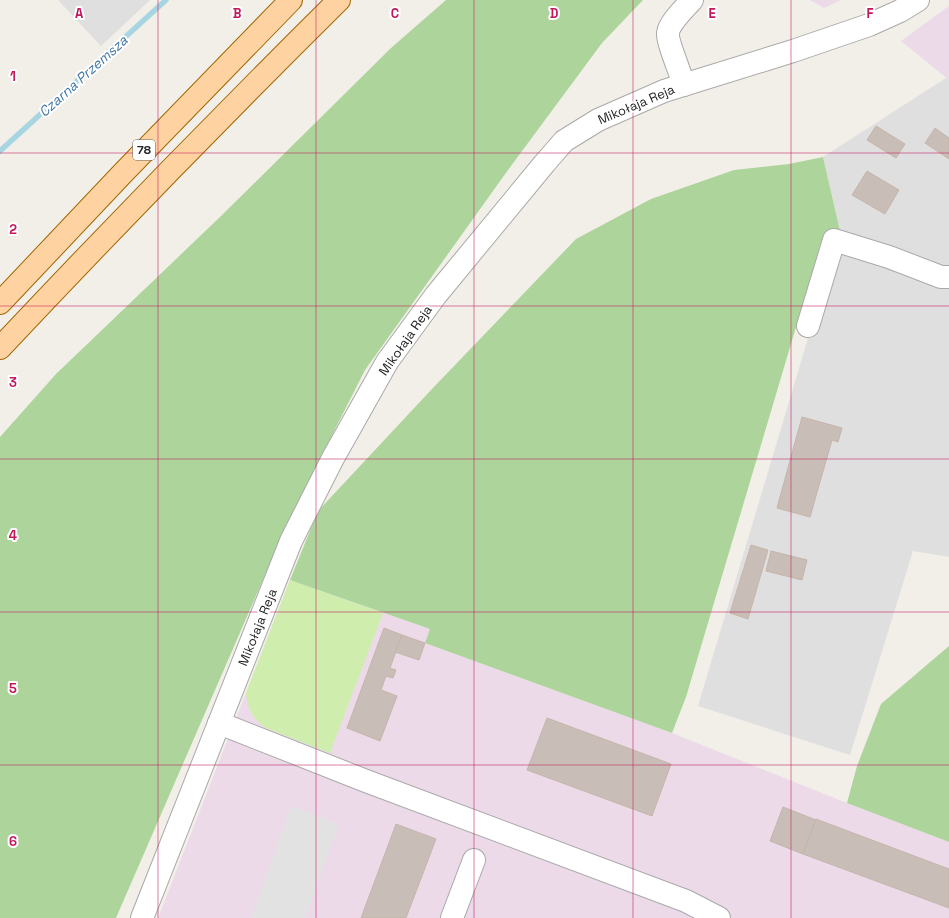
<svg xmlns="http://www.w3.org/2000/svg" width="949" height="918" viewBox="0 0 949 918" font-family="'Space Grotesk',sans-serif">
<rect width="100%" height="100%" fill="#f2efe8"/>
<g fill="#e0dfdf">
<path d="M58 0H150L101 46Z"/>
<path d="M946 78 949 80V557L913 551 850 755 698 706 840 231 823 157Z"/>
</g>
<g fill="#ecdae9">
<path d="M810 0H841L824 8Z"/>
<path d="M949 6V80L901 41Z"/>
<path d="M290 580 430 629 425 643 672 733 847 803 949 842V918H158Z"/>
</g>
<path fill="#cfeead" d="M290 580 383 613 330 753 266 728C252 718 248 710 246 693Z"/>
<g fill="#add49b">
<path d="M446 0H643L602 43 508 170 365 370 288 522 116 918H0V437L56 374 221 216 391 48Z"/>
<path d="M823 157 840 231 824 233 686 697 672 733 425 643 430 629 290 580 318 511 431 390 576 239 651 199 734 170 789 164Z"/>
<path d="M949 646V842L847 803 857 766 881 704Z"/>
</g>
<path fill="#e2e2e2" d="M291 806 339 824 305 918H251Z"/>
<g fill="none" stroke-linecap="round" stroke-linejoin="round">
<path stroke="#a7d6e2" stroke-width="5.5" d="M0 151 166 0"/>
</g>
<g fill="#c8beb7" stroke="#c5b5a9">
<path d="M876 126 905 144 896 158 867 140Z"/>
<path d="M935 128 949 138V159L925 143Z"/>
<path d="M867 171 899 190 885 214 852 195Z"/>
<path d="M802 417 842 428 838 442 832 440 810 517 777 508Z"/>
<path d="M751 545 768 550 748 619 730 613Z"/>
<path d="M771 551 807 560 802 580 766 571Z"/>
<path d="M384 628 402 635 390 668 396 670 393 678 386 676 381 690 397 696 380 741 347 728Z"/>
<path d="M402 635 425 643 419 660 395 652Z"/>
<path d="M547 718 671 764 652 816 527 770Z"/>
<path d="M783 807 816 820 803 854 770 841Z"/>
<path d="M816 819 949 869V908L803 854Z"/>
<path d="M396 824 436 839 406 918H361Z"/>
</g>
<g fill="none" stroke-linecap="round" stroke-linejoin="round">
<defs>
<g id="minor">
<path d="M684 85C681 74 667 42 668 33 669 23 685 8 692 0"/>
<path d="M808 326 834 240 889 257 941 277H949"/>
<path d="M219 723 366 781 686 901 719 918"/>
<path d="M142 918 291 541 333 458 387 362 436 295 544 164 564 141 598 120 664 91 793 51 869 25 900 11 918 0"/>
<path d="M452 918 474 860"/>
</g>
<g id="major">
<path d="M0 303 122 174 291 0"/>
<path d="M0 348C111 230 224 114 339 0"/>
</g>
</defs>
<use href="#minor" stroke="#a9a9a9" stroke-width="24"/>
<use href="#major" stroke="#a06600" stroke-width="24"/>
<use href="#minor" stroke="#fff" stroke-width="22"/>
<use href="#major" stroke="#ffd3a1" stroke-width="22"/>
</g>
<path fill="none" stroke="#c2185b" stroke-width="1" stroke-opacity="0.55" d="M158 0V918M316 0V918M474 0V918M633 0V918M791 0V918M0 153H949M0 306H949M0 459H949M0 612H949M0 765H949"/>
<g text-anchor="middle" stroke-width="4" stroke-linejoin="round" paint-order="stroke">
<rect fill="#fff" stroke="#646464" stroke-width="1" x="133" y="140" width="22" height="20" rx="3"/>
<g font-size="12" font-weight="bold" fill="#222">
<text x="144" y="154">78</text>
</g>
<g font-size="13" fill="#222" stroke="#fff">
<text transform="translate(636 104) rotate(-23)" y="5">Mikołaja Reja</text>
<text transform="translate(405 340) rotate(-55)" y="5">Mikołaja Reja</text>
<text transform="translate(257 627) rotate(-68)" y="5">Mikołaja Reja</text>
</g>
<g font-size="14" font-style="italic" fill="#4278a8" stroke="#fff">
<text transform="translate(83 76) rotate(-42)" y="5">Czarna Przemsza</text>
</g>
</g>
<g font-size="13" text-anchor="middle" font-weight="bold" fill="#c2185b" stroke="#fff" stroke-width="4" stroke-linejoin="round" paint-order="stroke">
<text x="79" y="18">A</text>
<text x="237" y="18">B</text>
<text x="395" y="18">C</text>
<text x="554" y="18">D</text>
<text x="712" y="18">E</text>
<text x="870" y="18">F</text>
<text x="13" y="81">1</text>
<text x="13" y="234">2</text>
<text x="13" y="387">3</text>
<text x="13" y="540">4</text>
<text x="13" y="693">5</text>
<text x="13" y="846">6</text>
</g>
</svg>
